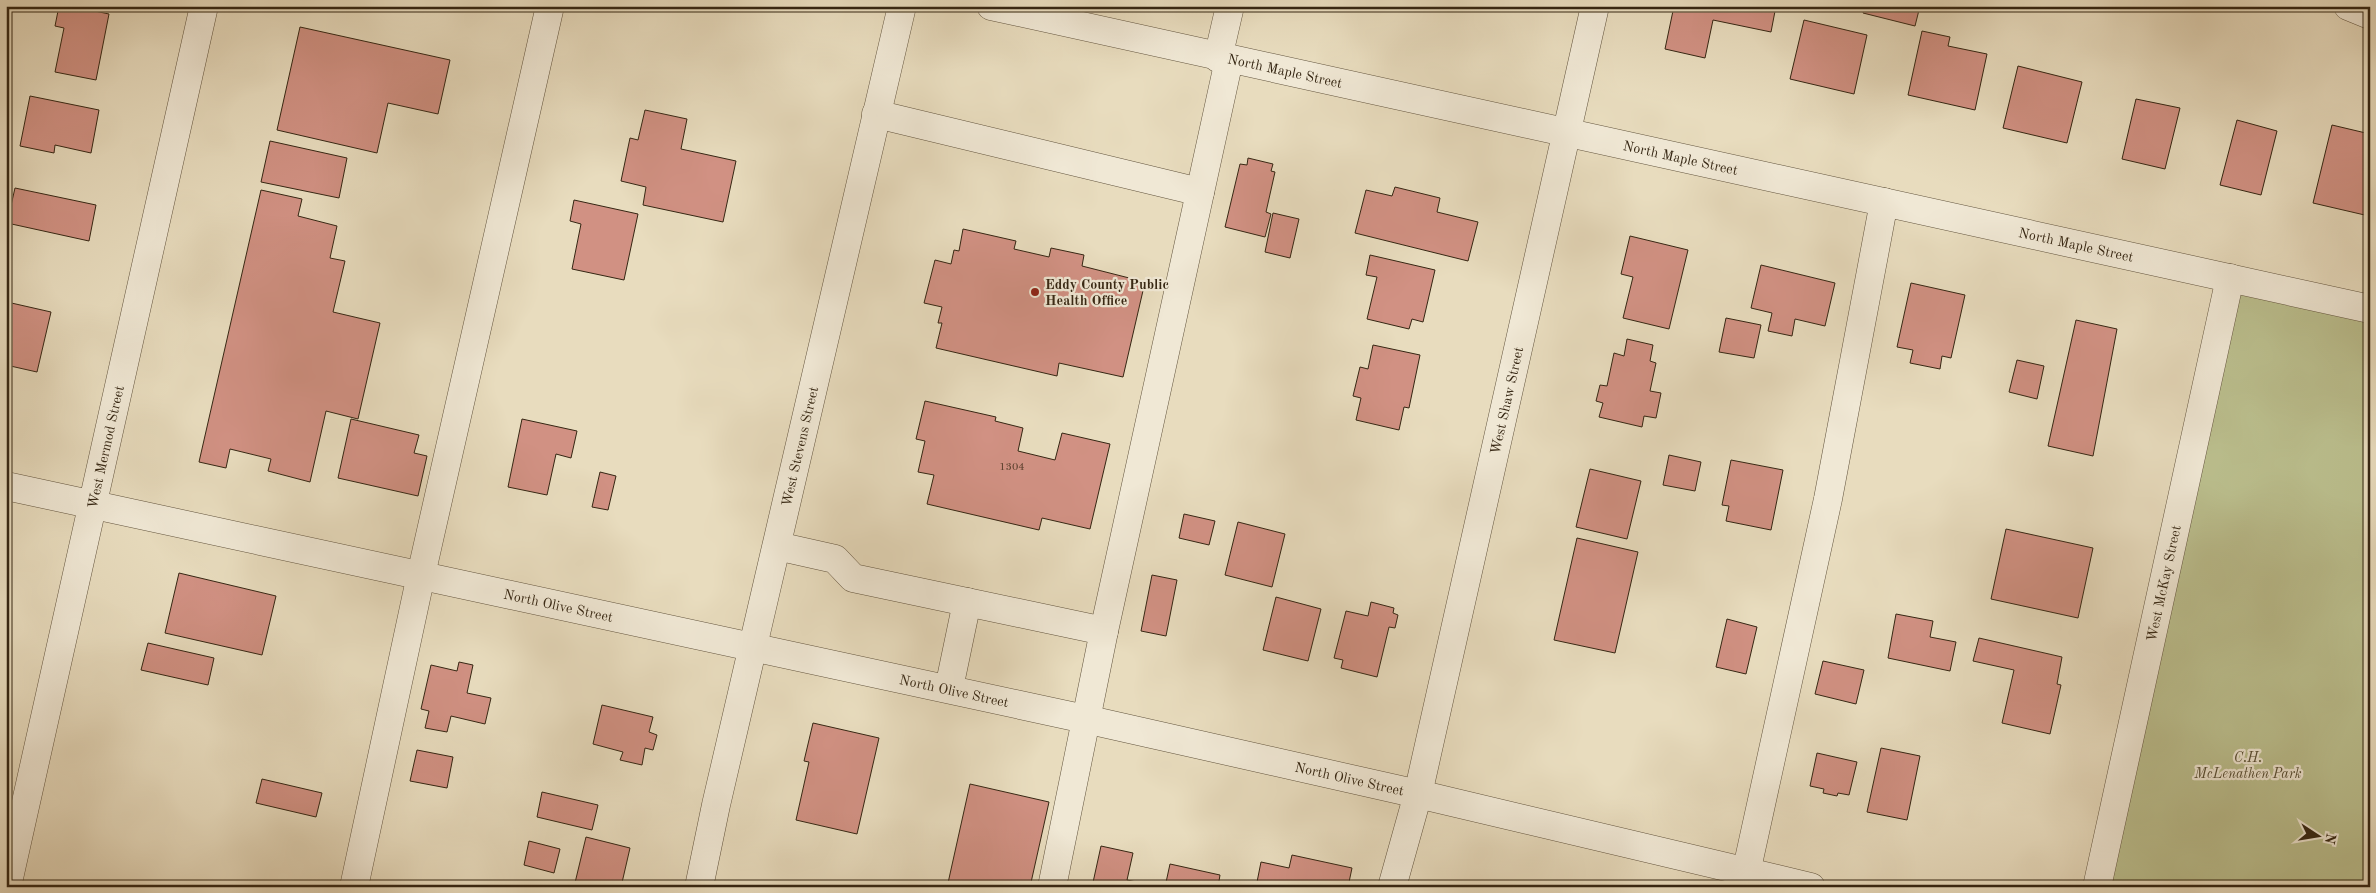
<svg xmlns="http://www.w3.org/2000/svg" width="2376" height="893" viewBox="0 0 2376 893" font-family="'Old Standard TT',serif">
<rect width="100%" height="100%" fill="#e8dcbe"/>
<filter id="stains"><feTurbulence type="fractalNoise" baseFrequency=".004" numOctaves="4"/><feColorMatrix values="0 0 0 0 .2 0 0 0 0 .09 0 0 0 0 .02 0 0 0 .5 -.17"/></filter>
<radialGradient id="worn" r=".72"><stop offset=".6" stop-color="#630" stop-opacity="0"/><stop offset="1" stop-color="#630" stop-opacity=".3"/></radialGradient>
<path fill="#bbbf8e" stroke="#787250" d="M2230 278 2370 309V887H2097Z"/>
<g fill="#d19183" stroke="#352613">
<path d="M59 6H71L109 14 96 80 55 72 64 28 55 26Z"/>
<path d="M1674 6H1776L1771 32 1713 20 1705 58 1665 49Z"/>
<path d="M1865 6H1920L1915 26 1863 13Z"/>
<path d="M1804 20 1867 35 1854 94 1790 79Z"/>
<path d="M300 27 450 60 438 114 388 103 377 153 277 130Z"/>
<path d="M1922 31 1950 37 1948 46 1987 54 1975 110 1908 95Z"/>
<path d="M2018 66 2082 82 2067 143 2003 128Z"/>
<path d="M30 96 99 110 91 153 55 145 54 153 20 146Z"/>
<path d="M2136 99 2180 108 2165 169 2122 159Z"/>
<path d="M645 110 687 119 681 149 736 161 723 222 643 205 646 187 621 181 630 138 638 140Z"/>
<path d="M2237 120 2277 131 2261 195 2220 185Z"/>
<path d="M2332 125 2370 134 2369 216 2313 203Z"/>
<path d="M270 141 347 158 339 198 261 182Z"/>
<path d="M1248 158 1273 164 1271 171 1275 172 1266 212 1271 214 1265 237 1225 227 1240 164 1247 165Z"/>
<path d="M1395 187 1440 198 1437 212 1478 222 1468 261 1355 233 1366 190 1392 196Z"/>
<path d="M15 188 96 205 89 241 7 223Z"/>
<path d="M261 190 302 199 298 216 337 226 330 258 345 261 333 312 380 323 358 419 326 411 310 482 268 471 271 459 230 449 226 468 199 462Z"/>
<path d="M574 200 638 214 624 280 572 269 581 224 570 221Z"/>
<path d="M1273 213 1299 219 1290 258 1265 252Z"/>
<path d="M963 229 1016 241 1014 249 1049 257 1051 248 1084 255 1082 266 1145 282 1123 377 1059 363 1057 376 936 348 942 323H938L942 307 924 303 935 260 951 264 954 250 959 251Z"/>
<path d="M1630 236 1688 250 1669 329 1623 318 1633 277 1621 274Z"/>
<path d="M1370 255 1435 270 1423 322 1412 319 1409 329 1367 319 1377 277 1366 275Z"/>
<path d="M1761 265 1835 283 1825 326 1795 319 1792 336 1768 331 1772 313 1751 308Z"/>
<path d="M1911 283 1965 295 1951 358 1942 356 1940 369 1910 363 1913 350 1897 347Z"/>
<path d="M7 302 51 312 37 372 6 365Z"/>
<path d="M1726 318 1761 325 1754 358 1719 352Z"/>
<path d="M2076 320 2117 329 2093 456 2048 446Z"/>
<path d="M1627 339 1653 345 1650 361 1656 363 1650 391 1661 393 1656 418 1644 416 1642 427 1599 417 1603 403 1596 401 1600 385 1607 386 1614 353 1624 356Z"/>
<path d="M1373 345 1420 355 1409 408 1404 407 1399 430 1356 420 1361 398 1353 396 1360 367 1368 369Z"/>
<path d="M2017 360 2044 366 2037 399 2009 392Z"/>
<path d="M925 401 996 417 995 421 1023 428 1018 451 1055 460 1062 433 1110 444 1090 529 1042 518 1039 530 927 504 934 475 918 472 925 441 916 439Z"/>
<path d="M351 419 419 435 414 453 427 456 418 496 338 478Z"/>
<path d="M522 419 577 431 571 458 556 454 547 495 508 487Z"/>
<path d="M1669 455 1701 462 1695 491 1663 485Z"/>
<path d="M1731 460 1783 470 1771 530 1726 521 1729 506 1722 505Z"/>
<path d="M1590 469 1641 481 1627 539 1576 527Z"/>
<path d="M600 472 616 476 608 510 592 507Z"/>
<path d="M1184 514 1215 521 1209 545 1179 538Z"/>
<path d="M1238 522 1285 534 1272 587 1225 575Z"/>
<path d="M2006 529 2093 548 2078 618 1991 599Z"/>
<path d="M1577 538 1638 552 1615 653 1554 640Z"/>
<path d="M6 555 9 556 6 571Z"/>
<path d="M179 573 276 596 262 655 165 633Z"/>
<path d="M1152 575 1177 580 1166 636 1141 631Z"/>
<path d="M1276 597 1321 609 1308 661 1263 650Z"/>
<path d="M1371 602 1394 608 1393 613 1398 615 1395 628 1389 627 1377 677 1341 668 1343 660 1334 658 1346 611 1368 616Z"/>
<path d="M1896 614 1933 621 1930 637 1956 642 1950 671 1888 658Z"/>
<path d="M1727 619 1757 627 1746 674 1716 667Z"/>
<path d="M1979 638 2062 657 2057 684 2061 685 2050 734 2002 723 2014 670 1973 661Z"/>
<path d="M148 643 214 658 208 685 141 670Z"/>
<path d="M1823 661 1864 670 1856 704 1815 694Z"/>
<path d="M459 662 473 665 467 693 491 698 485 724 451 716 447 732 425 728 429 711 421 709 431 665 457 671Z"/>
<path d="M602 705 653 717 649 732 657 735 653 750 645 748 642 765 620 760 623 752 593 744Z"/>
<path d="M813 723 879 738 857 834 796 820 809 762 804 761Z"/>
<path d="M1881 748 1920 756 1907 820 1867 812Z"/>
<path d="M417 750 453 757 447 788 410 781Z"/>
<path d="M1817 753 1857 762 1849 795 1838 793 1837 796 1823 793 1824 789 1810 786Z"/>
<path d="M262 779 322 793 316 817 256 803Z"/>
<path d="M970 784 1049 802 1030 887H966L948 883Z"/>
<path d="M542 792 598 805 592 830 537 817Z"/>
<path d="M586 837 630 848 621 887H574Z"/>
<path d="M529 841 560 849 554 873 524 865Z"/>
<path d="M1101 846 1133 853 1127 880 1151 885 1150 887H1092Z"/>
<path d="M1292 855 1352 868 1348 887H1256L1261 862 1289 868Z"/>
<path d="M1170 864 1220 875 1218 887H1165Z"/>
</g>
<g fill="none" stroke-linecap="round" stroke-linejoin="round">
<defs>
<g id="minor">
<path id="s1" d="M991 6 2370 309"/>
<path d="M2348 6 2370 15"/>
<path d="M1218 58 1230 6"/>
<path d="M876 114 1200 192"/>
<path id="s2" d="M6 486 1085 719 1418 794 1811 887"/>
<path d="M777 546 835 559 853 578 1104 631"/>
<path d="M949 688 967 602"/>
<path d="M1746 873 1828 499 1884 202"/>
<path id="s3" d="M7 887 204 6"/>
<path d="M354 887 421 575 550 6"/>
<path id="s4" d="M699 887 716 805 902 6"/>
<path d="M1052 887 1104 631 1229 60"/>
<path id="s5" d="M1392 887 1418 794 1595 6"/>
<path id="s6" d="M2097 887 2230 278"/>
</g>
</defs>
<use href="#minor" stroke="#62543e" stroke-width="29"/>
<use href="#minor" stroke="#f0e8d5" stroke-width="28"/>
</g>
<circle fill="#8f2418" stroke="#f0e8d5" stroke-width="2" cx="1035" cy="292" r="5"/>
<g text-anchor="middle" stroke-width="4.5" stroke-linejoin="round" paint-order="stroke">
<g font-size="11" fill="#5c412f">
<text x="1012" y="470">1304</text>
</g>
<g font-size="14" fill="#352613" stroke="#f0e8d5">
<text dy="5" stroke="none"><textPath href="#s1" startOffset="301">North Maple Street</textPath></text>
<text dy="5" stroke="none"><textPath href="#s1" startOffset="706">North Maple Street</textPath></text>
<text dy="5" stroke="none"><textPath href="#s1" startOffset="1111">North Maple Street</textPath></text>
<text dy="5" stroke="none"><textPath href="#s5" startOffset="500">West Shaw Street</textPath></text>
<text dy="5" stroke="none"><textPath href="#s4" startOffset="452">West Stevens Street</textPath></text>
<text dy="5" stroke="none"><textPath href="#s3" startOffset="451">West Mermod Street</textPath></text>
<text dy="5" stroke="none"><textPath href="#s6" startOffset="311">West McKay Street</textPath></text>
<text dy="5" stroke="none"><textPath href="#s2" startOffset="565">North Olive Street</textPath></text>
<text dy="5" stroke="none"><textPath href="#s2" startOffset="970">North Olive Street</textPath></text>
<text dy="5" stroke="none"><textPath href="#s2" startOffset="1375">North Olive Street</textPath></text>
</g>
<g font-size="14" font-weight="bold" fill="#352613" stroke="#f0e8d5" text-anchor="start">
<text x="1045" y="289">Eddy County Public<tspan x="1045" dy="16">Health Office</tspan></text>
</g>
<g font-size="14" font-style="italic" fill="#564c32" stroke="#f0e8d5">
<text x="2248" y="762">C.H.<tspan x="2248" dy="16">McLenathen Park</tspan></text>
</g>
</g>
<rect width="2376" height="893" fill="none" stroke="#e8dcbe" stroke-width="25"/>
<rect x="8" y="8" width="2361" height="878" fill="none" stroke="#352613" stroke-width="2.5"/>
<rect x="12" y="12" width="2351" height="868" fill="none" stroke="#352613"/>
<g transform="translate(2318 836) rotate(102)" stroke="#f0e8d5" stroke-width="4" paint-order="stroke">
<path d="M0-4L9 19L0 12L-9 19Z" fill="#352613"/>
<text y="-8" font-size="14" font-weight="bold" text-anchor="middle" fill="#352613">N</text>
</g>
<rect width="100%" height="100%" filter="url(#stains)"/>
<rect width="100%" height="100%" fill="url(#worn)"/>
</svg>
